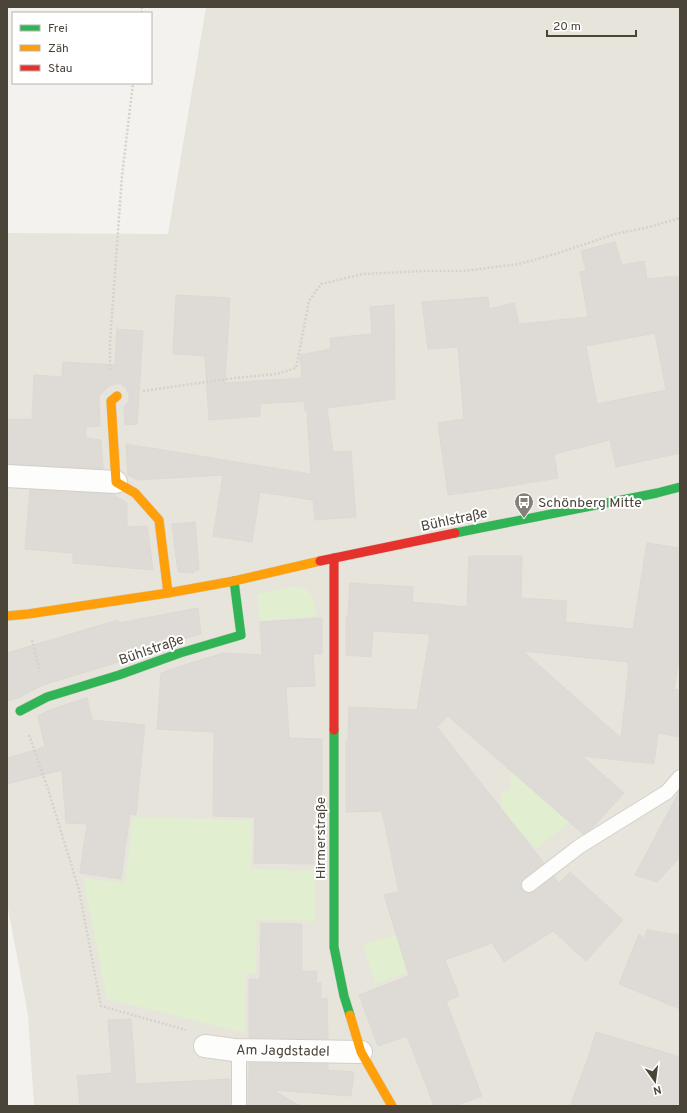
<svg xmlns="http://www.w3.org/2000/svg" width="687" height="1113" viewBox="0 0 687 1113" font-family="Overpass,sans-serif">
<rect width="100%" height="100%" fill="#f4f2ee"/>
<path fill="#e7e4dc" d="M206 7H680V1106H34L28 1015 7 903V233L168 234Z"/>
<g fill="#e1eecf">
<path d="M295 586C313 589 315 599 316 616L260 621 257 594Z"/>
<path d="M514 716 533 791 569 822 536 849 522 833 508 831 501 813V791H510Z"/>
<path d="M133 817 252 820 251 869 315 871V921L257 920 256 973 246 974 245 1033 107 999 83 878 125 883Z"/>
<path d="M397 935 408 972 375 984 363 944Z"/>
</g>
<g fill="#dedbd6" stroke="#dcd9d4" fill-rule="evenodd">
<path d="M615 242 622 265 644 261 647 279 678 276 680 297V453L616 467 610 440 554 454 558 478 498 488 448 495 438 423 464 419 458 347 428 349 422 302 488 297 489 309 514 303 519 324 588 317 580 272 586 271 581 251ZM655 333 666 390 597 404 586 346Z"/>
<path d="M176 295 230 298 225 383 302 378 300 355 331 349 330 338 372 334 370 307 394 305 395 399 327 408 333 452 351 451 356 517 315 520 313 500 260 492 252 542 213 536 223 475 138 480 128 475 126 444 311 474 307 411H305L304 401 260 404V416L209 420 205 356 173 354Z"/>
<path d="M117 329 143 331 137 424 125 425 124 407 129 401V394L126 388 121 384H115L109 386 99 396V401L100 426 86 427V438L101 440 103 469 7 464V419H32L34 375 62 377 63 362 115 365Z"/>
<path d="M30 490 112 494 127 503V527L147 526 153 570 73 563V553L25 549Z"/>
<path d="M195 522 199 570 193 571 194 573 178 572 172 524Z"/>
<path d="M647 543 680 548V653L674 689 680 690V737L658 733 654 764 582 756 624 793 592 828 583 834 448 716 437 727 544 863 524 879 521 882V886L523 890 526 893H530L534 892 554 876 559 883 570 872 623 920 586 961 553 931 504 962 492 943 445 960 459 996 446 1001 482 1096 455 1106H434L407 1036 378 1046 359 995 409 976 384 895 399 892 382 811 346 812V741H348L349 707 417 710 430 634 373 631 371 657 346 655V617H348L350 583 413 587 412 602 467 607 469 556H522L521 598 567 601 565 622 633 629ZM523 651 628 662 627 665H629L621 738Z"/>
<path d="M198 608 201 634 176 641 115 663 43 685 18 698 7 701V653L118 620 119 623Z"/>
<path d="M322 618V654H313L315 686 286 687 289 738 322 739V813H314L313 864 254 863 255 817 213 816 214 732 157 729 161 673 184 665 224 653 262 655 260 622Z"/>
<path d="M87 698 92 720 145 725 136 815 130 814 121 879 80 873 87 824 66 823 62 770 7 784V758L45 747 38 716 52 709Z"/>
<path d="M680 790V857L657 882 635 875Z"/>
<path d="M261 923 302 924V971H317L316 983H321V999L327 998 328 1039 249 1038V979H260Z"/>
<path d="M647 930 680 935V1009L619 984 639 934 644 939Z"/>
<path d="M131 1019 136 1084 230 1079V1106H80L77 1076 112 1073 108 1020Z"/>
<path d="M596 1032 680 1057V1106H570L588 1058Z"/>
<path d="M249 1063 328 1064V1070L354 1072 351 1096 273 1090 300 1106H248V1078H249Z"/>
</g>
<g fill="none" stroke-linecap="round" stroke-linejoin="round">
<defs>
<g id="lane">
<path d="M529 885 580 846 667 792 680 777"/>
<path d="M239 1050V1106"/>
</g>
<g id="street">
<path d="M7 476 116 482"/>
<path d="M205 1046 234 1050 361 1052"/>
</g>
<g id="fast">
<path d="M455 533 657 493 680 487"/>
<path d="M20 711 47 697 119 675 180 653 241 635 234 581"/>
<path d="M334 730V947L344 996 350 1015"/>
</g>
<g id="slow">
<path d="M117 396 111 401 116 482 135 493 159 520 168 593"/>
<path d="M7 616 28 614 168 593 234 581 320 561"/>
<path d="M350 1015 361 1052 392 1106"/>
</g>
<g id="jam">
<path d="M334 558V730"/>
<path d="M320 561 455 533"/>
</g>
</defs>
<use href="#lane" stroke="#d2d0cb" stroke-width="16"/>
<use href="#street" stroke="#d2d0cb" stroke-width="24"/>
<use href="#fast" stroke="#d3cfc5" stroke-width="10"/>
<use href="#slow" stroke="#d3cfc5" stroke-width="10"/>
<use href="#jam" stroke="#d3cfc5" stroke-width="10"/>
<g stroke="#d3d2cc" stroke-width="2.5" stroke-dasharray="2 2" stroke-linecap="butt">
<path d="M141 13 142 7"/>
<path d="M110 370V342L122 176 133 83"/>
<path d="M143 391 235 378 277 374 296 368 309 301 321 284 363 274 424 271H464L519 264 555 254 615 234 649 227 680 218"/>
<path d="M32 640 40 672"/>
<path d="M29 735 48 789 79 890 101 1006 186 1030"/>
</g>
<use href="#lane" stroke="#fdfdfc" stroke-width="14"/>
<use href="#street" stroke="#fdfdfc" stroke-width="22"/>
<use href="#fast" stroke="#30b455" stroke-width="9"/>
<use href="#slow" stroke="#ff9f0a" stroke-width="9"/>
<use href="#jam" stroke="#e5322d" stroke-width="9"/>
</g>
<defs>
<symbol id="bus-pin" viewBox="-11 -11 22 30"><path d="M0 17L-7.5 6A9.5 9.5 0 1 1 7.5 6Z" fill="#868178" stroke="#fff"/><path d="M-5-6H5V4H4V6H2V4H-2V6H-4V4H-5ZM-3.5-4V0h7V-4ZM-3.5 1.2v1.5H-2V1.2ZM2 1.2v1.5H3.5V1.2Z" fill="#fff"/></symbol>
</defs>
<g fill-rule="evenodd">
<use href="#bus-pin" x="513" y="491" width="22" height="30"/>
</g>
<g text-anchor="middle" stroke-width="4" stroke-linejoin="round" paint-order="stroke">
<g font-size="14" fill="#4b4439" stroke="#fff" text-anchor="start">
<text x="538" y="507">Schönberg Mitte</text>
</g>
<g font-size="14" fill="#4b4439" stroke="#fff">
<text transform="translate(454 519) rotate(-12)" y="5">Bühlstraße</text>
<text transform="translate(151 649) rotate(-19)" y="5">Bühlstraße</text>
<text transform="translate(320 838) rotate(-90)" y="5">Hirmerstraße</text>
<text transform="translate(283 1050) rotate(1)" y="5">Am Jagdstadel</text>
</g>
</g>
<rect width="687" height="1113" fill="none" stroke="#4b4439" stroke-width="16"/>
<rect x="12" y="12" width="140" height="72" fill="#ffffff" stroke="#b7b4b0"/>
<rect x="20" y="25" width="20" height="6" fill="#30b455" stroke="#b7b4b0"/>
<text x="48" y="32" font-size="12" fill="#4b4439">Frei</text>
<rect x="20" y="45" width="20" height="6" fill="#ff9f0a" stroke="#b7b4b0"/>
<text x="48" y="52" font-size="12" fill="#4b4439">Zäh</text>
<rect x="20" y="65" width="20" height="6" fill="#e5322d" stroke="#b7b4b0"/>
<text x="48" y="72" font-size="12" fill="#4b4439">Stau</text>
<g transform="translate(655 1081) rotate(166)" stroke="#ffffff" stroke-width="3" paint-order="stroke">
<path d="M0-3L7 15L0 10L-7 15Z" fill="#4b4439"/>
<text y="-6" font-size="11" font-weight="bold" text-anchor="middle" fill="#4b4439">N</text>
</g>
<path d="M547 30v6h89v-6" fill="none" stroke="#4b4439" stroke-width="2"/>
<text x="553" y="30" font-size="12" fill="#4b4439" stroke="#ffffff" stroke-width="3" paint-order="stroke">20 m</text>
</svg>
